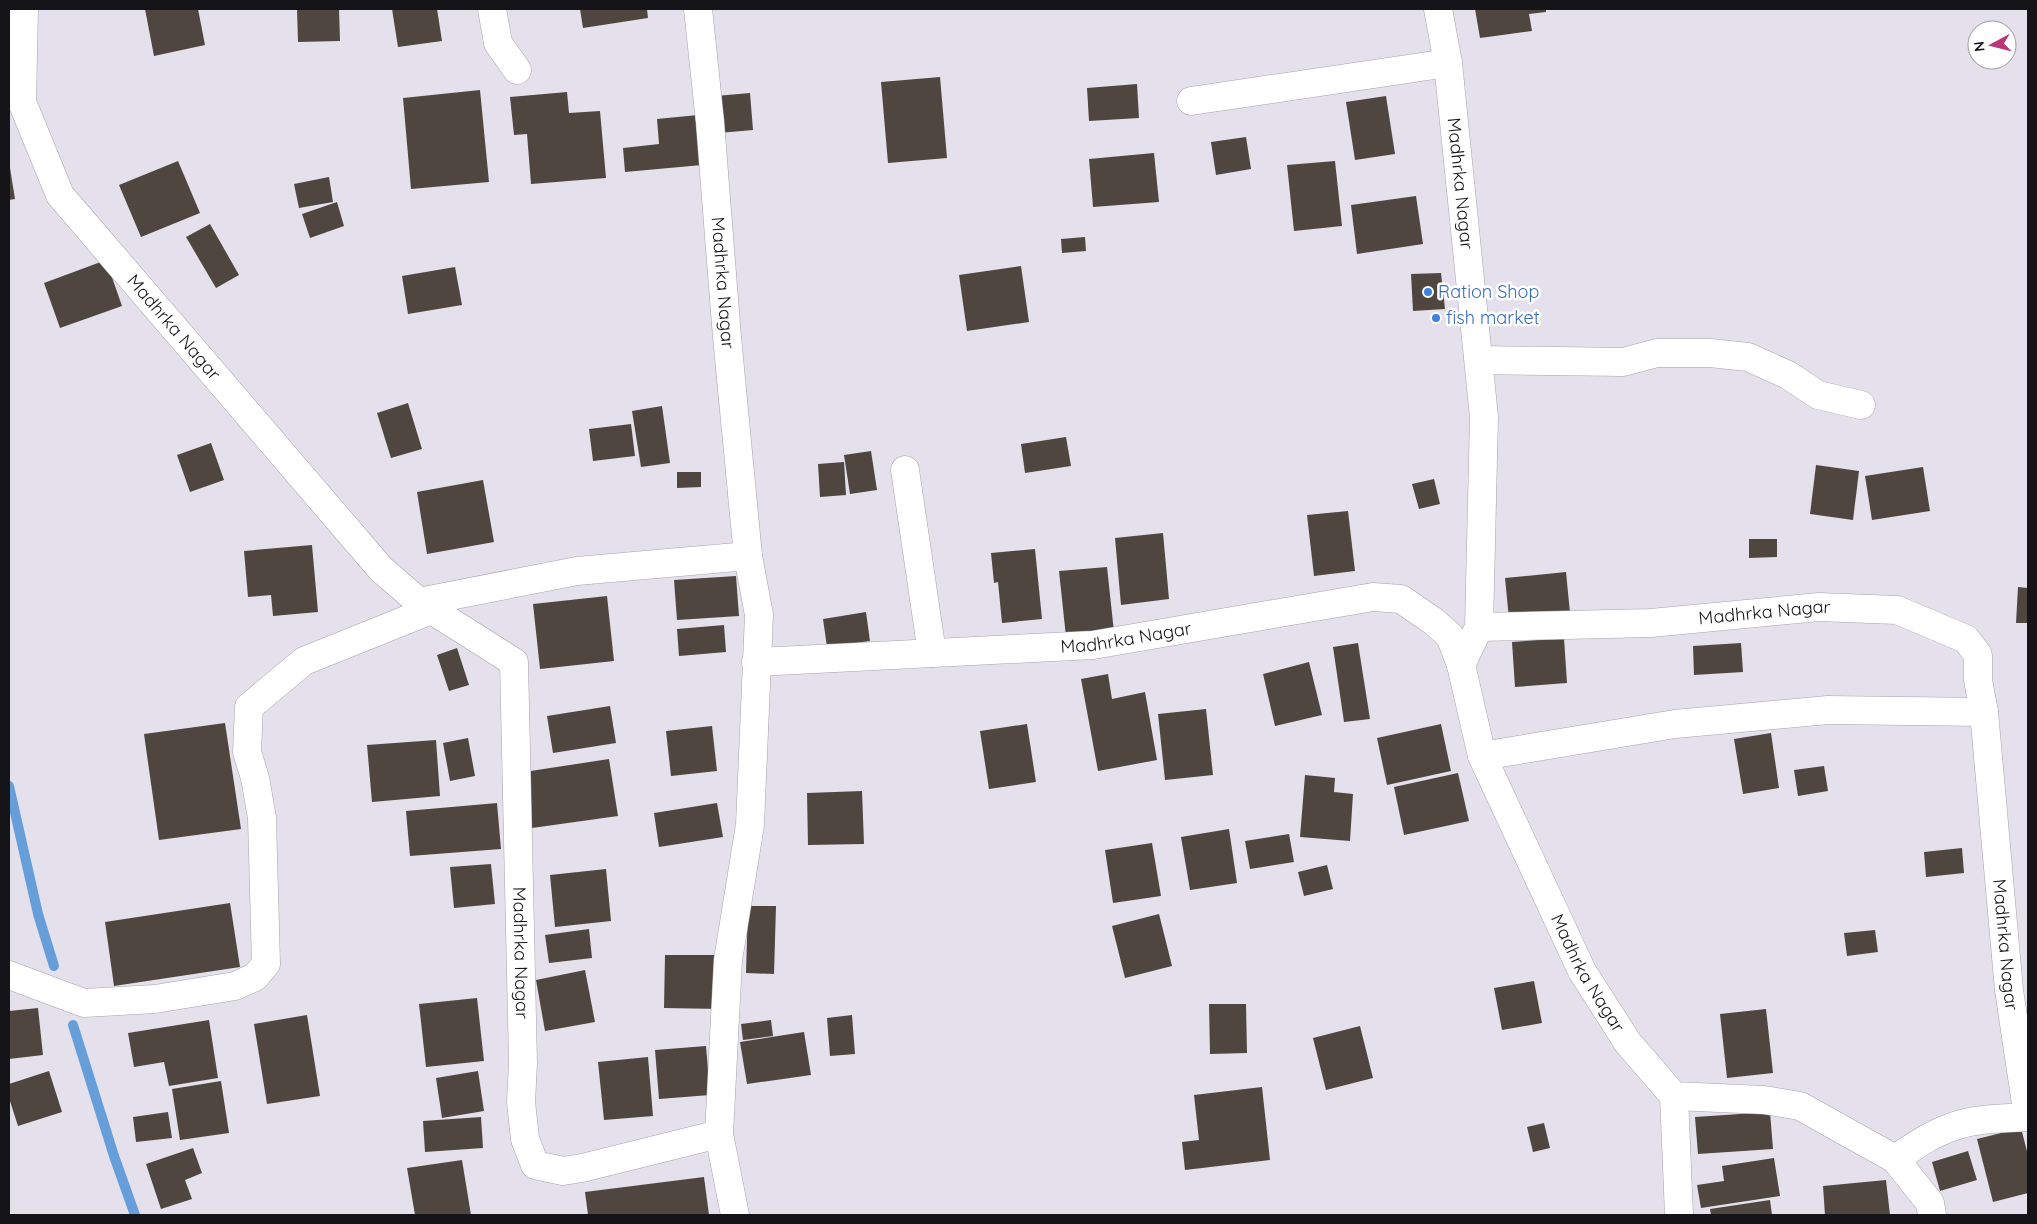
<svg xmlns="http://www.w3.org/2000/svg" width="2037" height="1224" viewBox="0 0 2037 1224" font-family="Quicksand,sans-serif">
<rect width="100%" height="100%" fill="#e4e1ed"/>
<g fill="none" stroke-linecap="round" stroke-linejoin="round">
<g stroke="#659ed9" stroke-width="10">
<path d="M9 786 38 914 54 966"/>
<path d="M73 1025 114 1156 135 1215"/>
</g>
</g>
<g fill="#504640">
<path d="M145 9H198L205 45 154 56Z"/>
<path d="M297 9H339L340 41 298 42Z"/>
<path d="M392 9H437L442 41 398 47Z"/>
<path d="M580 9H647L648 18 583 28Z"/>
<path d="M1475 9H1546V12L1529 14 1532 31 1480 38Z"/>
<path d="M940 77 947 158 888 163 881 82Z"/>
<path d="M1137 84 1139 118 1089 121 1087 88Z"/>
<path d="M480 90 489 182 411 189 403 98Z"/>
<path d="M567 92 569 113 600 111 606 178 531 184 527 134 514 135 510 97Z"/>
<path d="M750 93 753 130 719 133 716 96Z"/>
<path d="M1386 96 1395 154 1355 160 1346 102Z"/>
<path d="M698 115 702 165 625 172 623 148 659 144 657 119Z"/>
<path d="M1246 137 1251 169 1216 175 1211 142Z"/>
<path d="M1154 153 1159 202 1093 207 1089 159Z"/>
<path d="M178 161 200 213 141 237 119 185Z"/>
<path d="M1335 161 1342 226 1294 231 1287 165Z"/>
<path d="M10 168 15 199 9 200V169Z"/>
<path d="M329 177 333 202 299 208 294 184Z"/>
<path d="M1416 196 1423 244 1357 254 1351 205Z"/>
<path d="M337 202 344 226 310 238 302 214Z"/>
<path d="M210 224 239 275 216 288 186 237Z"/>
<path d="M1085 237 1086 251 1062 253 1061 239Z"/>
<path d="M106 260 122 306 60 328 44 283Z"/>
<path d="M1021 266 1029 322 967 331 959 275Z"/>
<path d="M455 267 462 305 408 314 402 276Z"/>
<path d="M1441 273 1445 309 1413 311 1411 274Z"/>
<path d="M408 403 422 449 391 458 377 413Z"/>
<path d="M662 406 670 463 641 467 632 411Z"/>
<path d="M631 424 635 456 593 461 589 429Z"/>
<path d="M1066 437 1071 466 1025 473 1021 444Z"/>
<path d="M211 443 224 480 190 492 177 455Z"/>
<path d="M871 451 877 490 850 494 844 455Z"/>
<path d="M844 462 846 495 820 497 818 464Z"/>
<path d="M1816 465 1859 471 1853 520 1810 514Z"/>
<path d="M1923 467 1930 511 1872 520 1865 476Z"/>
<path d="M677 472H701V487L677 488Z"/>
<path d="M1434 479 1440 504 1419 509 1412 484Z"/>
<path d="M483 480 494 542 427 554 417 492Z"/>
<path d="M1348 511 1355 571 1314 576 1307 515Z"/>
<path d="M1163 533 1169 599 1121 605 1115 538Z"/>
<path d="M1749 539H1777V557L1749 558Z"/>
<path d="M312 545 318 612 273 616 271 595 248 597 244 551Z"/>
<path d="M1035 549 1042 619 1002 623 998 582 994 583 991 553Z"/>
<path d="M1107 567 1114 632 1066 637 1059 571Z"/>
<path d="M1566 572 1570 613 1509 619 1505 578Z"/>
<path d="M736 576 739 616 677 620 674 580Z"/>
<path d="M2018 587 2028 588V623H2016Z"/>
<path d="M607 596 614 661 540 669 533 604Z"/>
<path d="M866 612 870 641 827 647 823 619Z"/>
<path d="M724 625 726 652 679 656 677 629Z"/>
<path d="M1564 638 1567 683 1515 687 1512 642Z"/>
<path d="M1358 643 1370 719 1344 722 1333 647Z"/>
<path d="M1741 643 1743 672 1694 675 1693 646Z"/>
<path d="M457 648 469 685 449 691 437 655Z"/>
<path d="M1309 662 1322 715 1275 726 1263 674Z"/>
<path d="M1108 674 1112 699 1145 692 1157 760 1098 771 1081 679Z"/>
<path d="M610 706 616 743 553 753 547 716Z"/>
<path d="M1206 709 1213 775 1165 780 1158 714Z"/>
<path d="M225 723 241 829 159 840 144 734Z"/>
<path d="M1027 724 1036 782 989 789 980 731Z"/>
<path d="M1441 724 1451 771 1387 785 1377 738Z"/>
<path d="M712 726 717 771 671 776 666 731Z"/>
<path d="M1771 733 1779 788 1743 794 1734 739Z"/>
<path d="M468 738 475 776 450 781 443 743Z"/>
<path d="M436 740 440 796 372 802 367 745Z"/>
<path d="M609 759 618 816 532 828 524 772Z"/>
<path d="M1824 766 1828 791 1798 796 1794 770Z"/>
<path d="M1458 773 1469 821 1404 835 1394 787Z"/>
<path d="M1305 775 1335 778 1334 792 1353 794 1350 841 1300 837Z"/>
<path d="M862 791 864 844 808 845 807 793Z"/>
<path d="M497 803 501 849 410 856 406 811Z"/>
<path d="M717 803 723 837 659 847 654 813Z"/>
<path d="M1229 829 1237 883 1190 890 1181 837Z"/>
<path d="M1289 834 1294 862 1250 869 1245 841Z"/>
<path d="M1152 843 1161 896 1113 903 1105 850Z"/>
<path d="M1962 848 1964 873 1926 877 1924 852Z"/>
<path d="M491 864 495 904 454 908 450 867Z"/>
<path d="M1327 865 1333 889 1304 896 1298 872Z"/>
<path d="M606 869 611 921 555 927 550 875Z"/>
<path d="M230 903 240 967 114 986 105 922Z"/>
<path d="M748 906H776L774 974 746 973Z"/>
<path d="M1159 914 1172 966 1125 978 1112 926Z"/>
<path d="M589 929 592 958 549 963 545 935Z"/>
<path d="M1875 930 1878 952 1847 956 1844 933Z"/>
<path d="M665 955H721V1009L664 1008Z"/>
<path d="M585 970 595 1022 545 1031 536 980Z"/>
<path d="M1534 981 1542 1023 1502 1030 1494 988Z"/>
<path d="M477 998 484 1061 426 1067 419 1004Z"/>
<path d="M1209 1004H1246L1247 1053 1210 1054Z"/>
<path d="M38 1008 43 1055 9 1059V1011Z"/>
<path d="M1766 1009 1773 1073 1727 1078 1720 1014Z"/>
<path d="M307 1015 320 1096 267 1104 254 1024Z"/>
<path d="M852 1015 855 1054 830 1056 827 1018Z"/>
<path d="M209 1020 218 1078 169 1086 164 1062 134 1067 128 1033Z"/>
<path d="M771 1020 773 1036 743 1040 741 1024Z"/>
<path d="M1360 1026 1373 1078 1326 1090 1313 1038Z"/>
<path d="M804 1032 811 1075 747 1084 740 1042Z"/>
<path d="M706 1046 710 1095 659 1099 655 1050Z"/>
<path d="M648 1057 653 1116 604 1120 598 1062Z"/>
<path d="M49 1071 62 1112 18 1126 9 1098V1084Z"/>
<path d="M478 1071 484 1111 442 1118 436 1078Z"/>
<path d="M221 1081 229 1133 180 1140 172 1089Z"/>
<path d="M1262 1087 1270 1160 1185 1170 1182 1142 1199 1140 1194 1095Z"/>
<path d="M168 1112 172 1138 136 1142 133 1117Z"/>
<path d="M1770 1112 1773 1149 1698 1154 1695 1117Z"/>
<path d="M481 1117 483 1148 425 1152 423 1121Z"/>
<path d="M1544 1123 1550 1148 1533 1152 1527 1127Z"/>
<path d="M2021 1128 2028 1155V1193L1993 1202 1977 1139Z"/>
<path d="M193 1148 202 1173 185 1180 192 1199 161 1209 146 1164Z"/>
<path d="M1968 1151 1977 1180 1940 1191 1932 1162Z"/>
<path d="M1774 1158 1780 1196 1701 1208 1697 1185 1724 1181 1722 1166Z"/>
<path d="M462 1160 471 1215H415L407 1168Z"/>
<path d="M704 1177 709 1215H588L585 1192Z"/>
<path d="M1886 1180 1890 1215H1825L1823 1186Z"/>
<path d="M1770 1200 1772 1215H1711L1710 1209Z"/>
</g>
<g fill="none" stroke-linecap="round" stroke-linejoin="round">
<defs>
<g id="minor">
<path id="s1" d="M24 9 22 102 60 195 381 569 419 602 514 662 523 1063 521 1102 525 1139 535 1165 563 1171 582 1168 719 1134"/>
<path d="M492 9 498 43 517 70"/>
<path id="s2" d="M698 9 710 122 727 337 748 556 759 615 750 825 728 960 719 1134 735 1215"/>
<path id="s3" d="M1438 9 1448 63 1484 417 1479 627 1461 665 1482 756 1582 971 1628 1043 1674 1096 1764 1100 1800 1106 1895 1159 1930 1203 1932 1215"/>
<path d="M1191 101 1448 63"/>
<path d="M1479 360 1623 362 1657 353H1710L1748 357 1788 375 1818 395 1861 405"/>
<path d="M905 470 932 653"/>
<path d="M419 602 577 571 748 556"/>
<path id="s4" d="M1479 627 1651 623 1819 607 1897 610 1966 639 1978 655V680L1984 712 2009 990 2028 1117"/>
<path id="s5" d="M756 662 1093 645 1373 597 1401 599 1433 621 1450 636 1461 665"/>
<path d="M1482 756 1675 724 1828 710 1984 712"/>
<path d="M9 975 84 1003 155 999 235 986 255 977 266 964 262 818 255 778 247 752 249 707 304 661 431 610"/>
<path d="M1674 1096 1679 1215"/>
<path d="M1895 1159C1913 1147 1931 1134 1952 1127 1975 1118 2004 1119 2028 1117"/>
</g>
</defs>
<use href="#minor" stroke="#a5a2ae" stroke-width="29"/>
<use href="#minor" stroke="#fff" stroke-width="28"/>
</g>
<g fill="#3f7fe0" stroke="#fff" stroke-width="2">
<circle cx="1428" cy="292" r="5"/>
<circle cx="1436" cy="318" r="5"/>
</g>
<g text-anchor="middle" stroke-width="5" stroke-linejoin="round" paint-order="stroke">
<g font-size="18" fill="#151418" stroke="#fff">
<text dy="6" stroke="none"><textPath href="#s3" startOffset="176">Madhrka Nagar</textPath></text>
<text dy="6" stroke="none"><textPath href="#s2" startOffset="275">Madhrka Nagar</textPath></text>
<text dy="6" stroke="none"><textPath href="#s1" startOffset="368">Madhrka Nagar</textPath></text>
<text dy="6" stroke="none"><textPath href="#s4" startOffset="286">Madhrka Nagar</textPath></text>
<text dy="6" stroke="none"><textPath href="#s5" startOffset="371">Madhrka Nagar</textPath></text>
<text dy="6" stroke="none"><textPath href="#s4" startOffset="805">Madhrka Nagar</textPath></text>
<text dy="6" stroke="none"><textPath href="#s1" startOffset="1140">Madhrka Nagar</textPath></text>
<text dy="6" stroke="none"><textPath href="#s3" startOffset="998">Madhrka Nagar</textPath></text>
</g>
<g font-size="18" fill="#366cbe" stroke="#fff" text-anchor="start">
<text x="1438" y="298">Ration Shop</text>
<text x="1446" y="324">fish market</text>
</g>
</g>
<rect width="2037" height="1224" fill="none" stroke="#151418" stroke-width="20"/>
<g transform="translate(1992 45) rotate(263)"><circle r="24" fill="#ffffff" stroke="#a1a1a3"/>
<path d="M0-4L9 19L0 12L-9 19Z" fill="#bb3577"/>
<text y="-8" font-size="14" font-weight="bold" text-anchor="middle" fill="#151418">N</text>
</g>
</svg>
